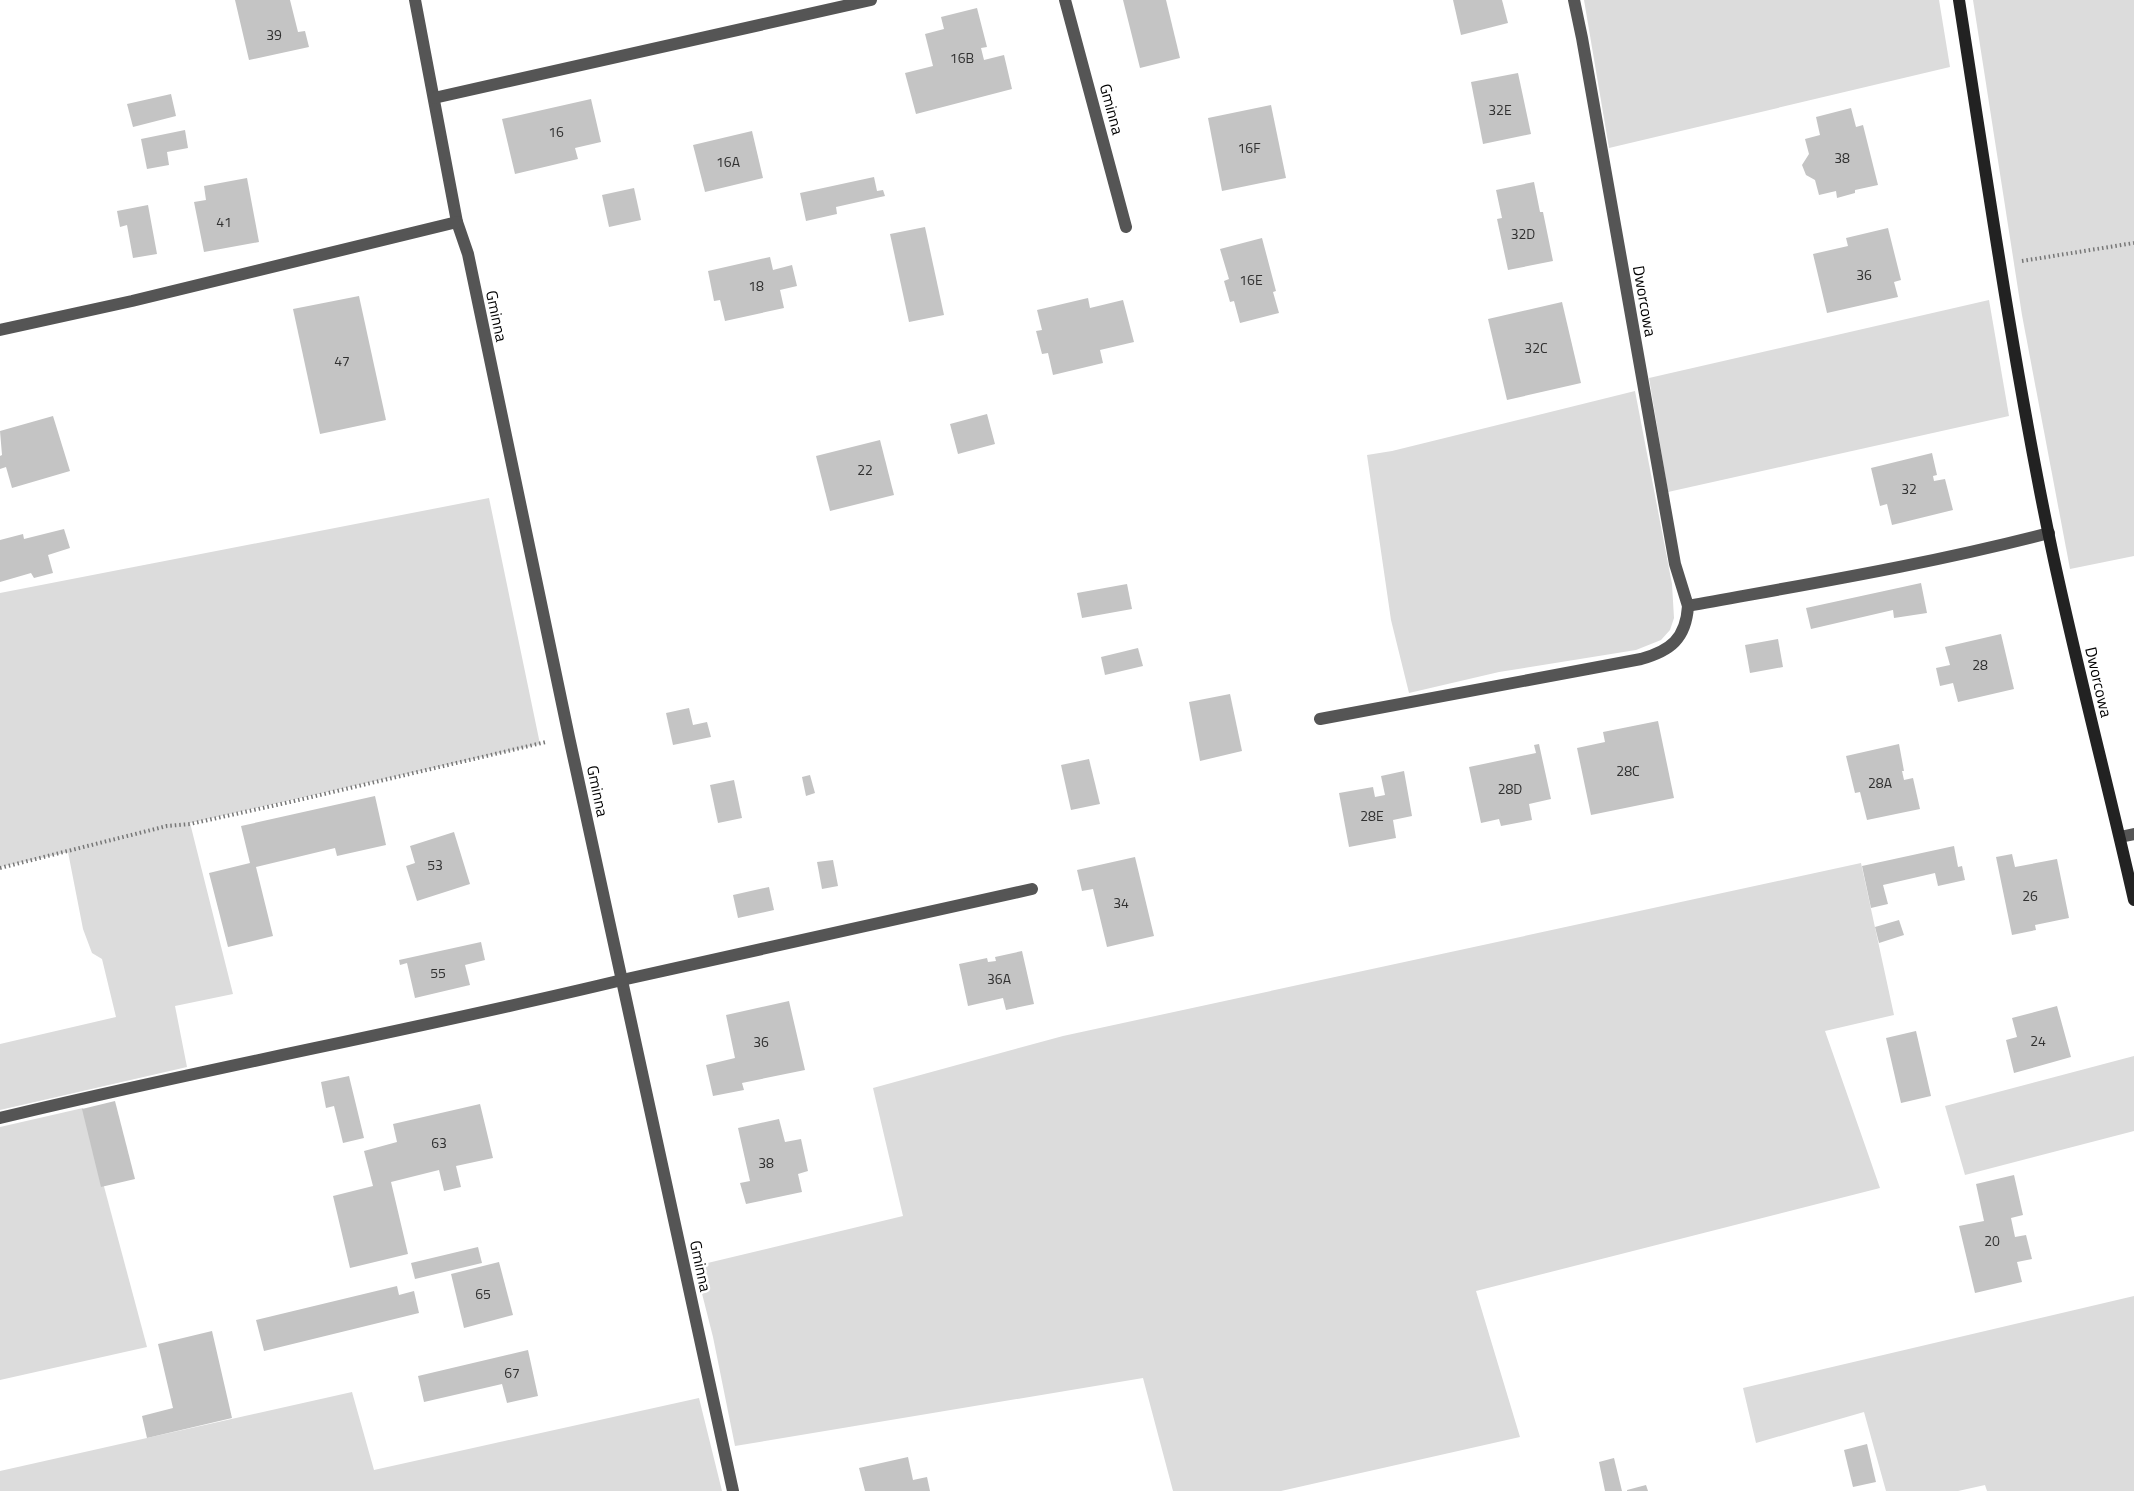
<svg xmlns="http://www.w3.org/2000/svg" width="2134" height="1491" viewBox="0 0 2134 1491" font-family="'Titillium Web',sans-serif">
<rect width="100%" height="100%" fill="#fff"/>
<g fill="#dcdcdc">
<path d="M1584 0H1939L1950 67 1609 148Z"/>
<path d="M1973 0H2134V556L2070 569 2022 315Z"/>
<path d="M1989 300 2009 416 1668 492 1649 378Z"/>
<path d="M1635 391 1672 584 1674 618 1670 630 1661 640 1636 650 1499 672 1409 693 1391 620 1367 455 1392 451Z"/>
<path d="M489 498 540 744 190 823 233 994 175 1006 187 1067 0 1110V1044L116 1017 102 959 92 953 83 929 68 852 0 867V593Z"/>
<path d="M1861 863 1894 1015 1825 1031 1880 1188 1476 1291 1520 1437 1281 1491H1173L1143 1378 735 1446 713 1337 695 1266 903 1216 873 1088 1063 1036Z"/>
<path d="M2134 1056V1131L1965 1175 1945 1106Z"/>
<path d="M83 1108 147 1347 0 1380V1127Z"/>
<path d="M2134 1296V1491H1987L1985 1485 1958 1491H1886L1864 1412 1756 1443 1743 1388Z"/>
<path d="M352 1392 374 1470 699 1398 722 1491H0V1471Z"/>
</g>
<g fill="#c4c4c4">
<path d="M235 0H290L298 32 305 31 309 47 249 60Z"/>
<path d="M1123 0H1166L1180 58 1140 68Z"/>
<path d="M1453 0H1502L1508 23 1461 35Z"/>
<path d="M977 8 987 47 981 48 984 60 1004 55 1012 89 916 114 905 73 933 66 925 34 944 29 941 17Z"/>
<path d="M1518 73 1531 134 1483 144 1471 82Z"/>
<path d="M171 94 176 116 133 127 127 104Z"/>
<path d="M591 99 601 142 575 148 578 159 515 174 502 119Z"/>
<path d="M1271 105 1286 178 1222 191 1208 118Z"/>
<path d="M1851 108 1856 127 1863 125 1878 185 1855 190V193L1837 198 1836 191 1819 195 1815 180 1806 175 1802 165 1809 154 1805 139 1820 135 1816 117Z"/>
<path d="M185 130 188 148 167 152 169 165 147 169 141 139Z"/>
<path d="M752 131 763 178 705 192 693 145Z"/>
<path d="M874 177 877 191 883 190 885 196 836 207 837 214 806 221 800 193Z"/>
<path d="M247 178 259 242 204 252 194 202 206 200 204 186Z"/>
<path d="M1534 182 1540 212H1543L1553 261 1508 270 1497 219 1502 218 1496 190Z"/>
<path d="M634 188 641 220 609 227 602 195Z"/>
<path d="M148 205 157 254 133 258 127 225 120 227 117 211Z"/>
<path d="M925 227 944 315 909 322 890 234Z"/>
<path d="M1888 228 1901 280 1894 282 1898 297 1827 313 1813 254 1848 246 1846 238Z"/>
<path d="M1262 238 1276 291 1273 292 1279 313 1240 323 1234 301 1230 302 1224 281 1229 279 1220 249Z"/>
<path d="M770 257 773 270 792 265 797 286 780 290 784 308 725 321 720 300 714 301 708 271Z"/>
<path d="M359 296 386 420 320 434 293 309Z"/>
<path d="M1088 298 1090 308 1123 300 1134 342 1100 350 1103 363 1053 375 1048 353 1042 354 1036 331 1042 330 1037 310Z"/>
<path d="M1562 302 1581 383 1507 400 1488 319Z"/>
<path d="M987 414 995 444 958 454 950 424Z"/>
<path d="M53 416 70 471 12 488 6 467 0 469V456L2 455 0 431Z"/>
<path d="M880 440 894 495 830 511 816 456Z"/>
<path d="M1932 453 1937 475 1933 476 1934 481 1945 479 1953 510 1892 525 1887 504 1880 506 1871 468Z"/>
<path d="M64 529 70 548 48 555 53 573 34 578 31 573 0 582V540L23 534 24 539Z"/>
<path d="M1921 583 1927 613 1894 618 1893 610 1811 629 1806 608Z"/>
<path d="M1127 584 1132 609 1082 618 1077 593Z"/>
<path d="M2001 634 2014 689 1958 702 1953 683 1940 686 1936 668 1950 665 1945 647Z"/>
<path d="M1778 639 1783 667 1750 673 1745 645Z"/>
<path d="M1138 648 1143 666 1105 675 1101 657Z"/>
<path d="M1230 694 1242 751 1200 761 1189 702Z"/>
<path d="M689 708 693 725 707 722 711 737 673 745 666 713Z"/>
<path d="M1658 721 1674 798 1591 815 1577 748 1605 742 1603 732Z"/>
<path d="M1539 744 1551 799 1529 804 1532 820 1501 826 1499 819 1481 823 1469 767 1536 753 1534 745Z"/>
<path d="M1899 744 1904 771H1902L1904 780 1913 778 1920 809 1867 820 1860 792 1855 793 1846 756Z"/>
<path d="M1089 759 1100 804 1071 810 1061 765Z"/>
<path d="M1404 771 1412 816 1393 820 1396 838 1349 847 1339 793 1373 787 1375 797 1385 795 1381 776Z"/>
<path d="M810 775 815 793 806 796 802 777Z"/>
<path d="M734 780 742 818 718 823 710 785Z"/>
<path d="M375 796 386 845 337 856 335 848 256 867 273 936 228 947 209 873 250 863 241 826Z"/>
<path d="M454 832 470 884 417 901 406 866 415 863 410 846Z"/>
<path d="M1954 846 1958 867 1962 866 1965 880 1938 886 1935 873 1883 885 1888 904 1871 908 1862 866Z"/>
<path d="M2012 854 2015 867 2057 859 2069 918 2035 925 2036 930 2012 935 1996 857Z"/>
<path d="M1135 857 1154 936 1107 947 1093 889 1082 891 1077 870Z"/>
<path d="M833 860 838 886 822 889 817 862Z"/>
<path d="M769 887 774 910 738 918 733 895Z"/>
<path d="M1899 920 1904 935 1879 943 1875 927Z"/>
<path d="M481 942 485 960 465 965 470 985 415 998 407 963 400 965 399 960Z"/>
<path d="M1022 951 1034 1004 1006 1010 1003 998 968 1006 959 964 987 958 988 962 996 961 995 957Z"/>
<path d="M789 1001 805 1070 742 1083 744 1090 713 1096 706 1065 735 1058 726 1015Z"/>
<path d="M2057 1006 2071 1057 2014 1073 2006 1040 2017 1037 2012 1018Z"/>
<path d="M1916 1031 1931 1096 1901 1103 1886 1038Z"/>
<path d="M349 1076 364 1138 343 1143 334 1106 326 1108 321 1082Z"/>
<path d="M115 1101 135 1179 101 1187 82 1109Z"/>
<path d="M480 1104 493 1158 456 1166 461 1187 444 1191 439 1170 391 1182 408 1254 350 1268 333 1196 373 1186 364 1151 397 1142 393 1124Z"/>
<path d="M779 1119 785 1142 801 1139 808 1171 798 1174 802 1192 746 1204 740 1183 750 1181 738 1128Z"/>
<path d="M2014 1175 2023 1215 2011 1218 2015 1237 2026 1235 2032 1259 2017 1262 2022 1282 1975 1293 1959 1226 1984 1221 1976 1184Z"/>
<path d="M478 1247 482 1263 415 1279 411 1263Z"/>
<path d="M499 1262 513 1315 464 1328 451 1274Z"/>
<path d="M397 1286 399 1295 414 1291 419 1313 264 1351 256 1320Z"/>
<path d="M212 1331 232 1418 147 1438 142 1416 173 1408 158 1344Z"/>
<path d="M528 1350 538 1396 507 1403 502 1384 424 1402 418 1376Z"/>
<path d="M1867 1444 1876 1482 1853 1487 1844 1450Z"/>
<path d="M908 1457 913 1480 927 1477 930 1491H865L859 1468Z"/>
<path d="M1614 1458 1622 1491H1605L1599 1462Z"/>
<path d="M1646 1485 1648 1491H1627V1490Z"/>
</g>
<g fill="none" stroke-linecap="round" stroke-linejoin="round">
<g stroke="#777" stroke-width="4" stroke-dasharray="1.5 3" stroke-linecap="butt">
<path d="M2022 261 2134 243"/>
<path d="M0 868 167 826 190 824 290 802 546 742"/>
</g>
<path stroke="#555" stroke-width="12" d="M622 980 1032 889"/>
<g stroke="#555" stroke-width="12">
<path d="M415 0 457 222 468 254 569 737 733 1491"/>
<path d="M1065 0 1126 227"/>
<path d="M1574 0 1582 38 1675 564 1688 606"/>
<path d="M434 98 871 0"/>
<path d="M0 330 132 301 457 222"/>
<path d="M1320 719 1641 659C1670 651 1686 639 1688 606 1808 584 1930 564 2049 533"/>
<path d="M2120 837 2134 834"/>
<path d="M0 1118C206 1068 415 1030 622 980"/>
</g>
<path stroke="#222" stroke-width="12" d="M1959 0C1987 180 2013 362 2050 541 2075 661 2107 780 2134 900"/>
</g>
<g text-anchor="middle" stroke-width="5" stroke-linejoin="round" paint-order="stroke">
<g font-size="14" fill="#313131">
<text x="274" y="40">39</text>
<text x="962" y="63">16B</text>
<text x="1500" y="115">32E</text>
<text x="556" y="137">16</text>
<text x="1249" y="153">16F</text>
<text x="1842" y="163">38</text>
<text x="728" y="167">16A</text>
<text x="224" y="227">41</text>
<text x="1523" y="239">32D</text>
<text x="1864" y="280">36</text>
<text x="1251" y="285">16E</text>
<text x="756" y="291">18</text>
<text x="1536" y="353">32C</text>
<text x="342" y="366">47</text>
<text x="865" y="475">22</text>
<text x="1909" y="494">32</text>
<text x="1980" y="670">28</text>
<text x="1628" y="776">28C</text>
<text x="1880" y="788">28A</text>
<text x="1510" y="794">28D</text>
<text x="1372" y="821">28E</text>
<text x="435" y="870">53</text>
<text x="2030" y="901">26</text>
<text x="1121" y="908">34</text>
<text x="438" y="978">55</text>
<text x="999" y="984">36A</text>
<text x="2038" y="1046">24</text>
<text x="761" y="1047">36</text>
<text x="439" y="1148">63</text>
<text x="766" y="1168">38</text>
<text x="1992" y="1246">20</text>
<text x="483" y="1299">65</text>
<text x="512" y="1378">67</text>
</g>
<g font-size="16" fill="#000" stroke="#fff">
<text transform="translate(1112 109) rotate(75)" y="6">Gminna</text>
<text transform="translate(1645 301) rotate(80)" y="6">Dworcowa</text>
<text transform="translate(497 316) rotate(78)" y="6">Gminna</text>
<text transform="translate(2099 682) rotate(77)" y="6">Dworcowa</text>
<text transform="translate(598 791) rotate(78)" y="6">Gminna</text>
<text transform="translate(701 1266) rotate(78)" y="6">Gminna</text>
</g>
</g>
</svg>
